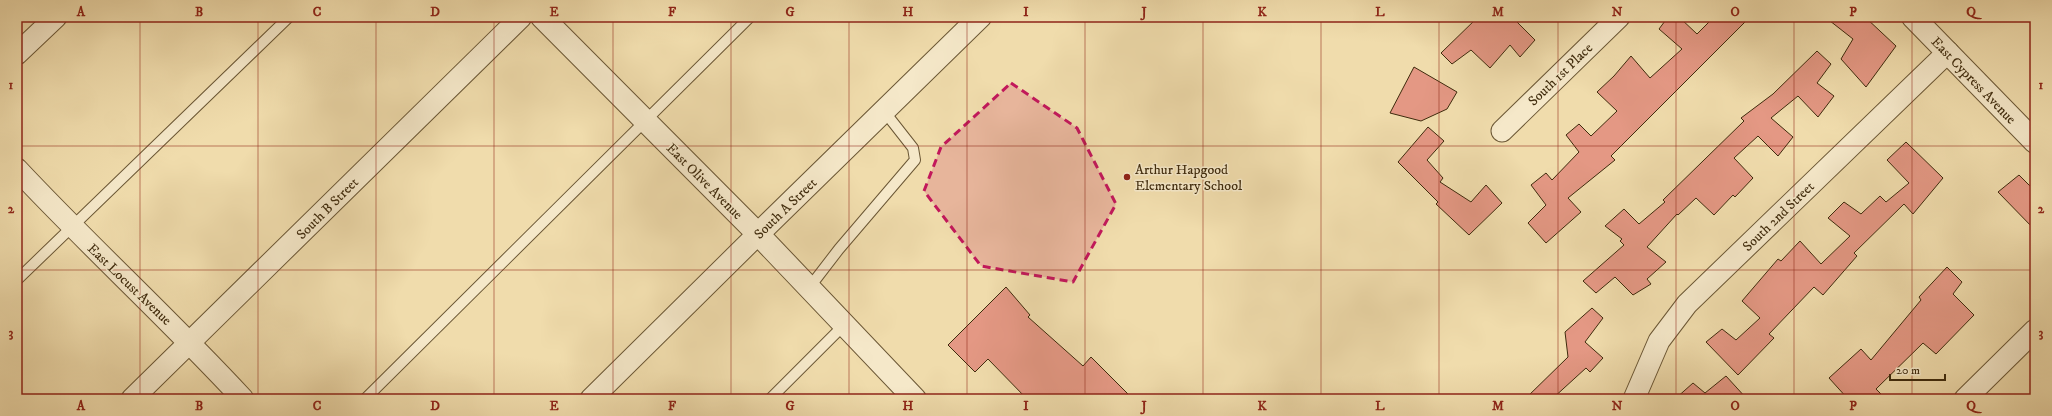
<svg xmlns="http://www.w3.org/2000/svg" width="2052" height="416" viewBox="0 0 2052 416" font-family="'IM FELL DW Pica',serif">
<rect width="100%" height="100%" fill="#f0dcac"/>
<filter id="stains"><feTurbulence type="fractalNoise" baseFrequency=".005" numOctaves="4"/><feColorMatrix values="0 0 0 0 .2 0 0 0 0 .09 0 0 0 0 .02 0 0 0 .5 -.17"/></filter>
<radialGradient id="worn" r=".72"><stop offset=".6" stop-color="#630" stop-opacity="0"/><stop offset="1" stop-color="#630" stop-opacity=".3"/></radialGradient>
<g fill="#e49884" stroke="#3f2b0d">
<path d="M1478 17H1512L1535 40 1520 57 1510 45 1490 68 1471 50 1452 64 1441 53Z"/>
<path d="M1668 17H1679L1697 34 1714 17H1750L1611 156 1615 160 1568 198 1581 212 1546 243 1528 223 1546 205 1531 185 1546 173 1552 180 1579 152 1566 135 1579 124 1591 136 1617 111 1597 92 1614 76 1631 56 1650 78 1682 49 1659 29Z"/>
<path d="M1825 17H1865L1896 46 1866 87 1841 59 1853 39Z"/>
<path d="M1817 51 1831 64 1817 83 1834 96 1818 117 1798 96 1771 118 1793 137 1778 156 1758 136 1734 158 1753 178 1735 197 1733 195 1714 215 1696 198 1678 215 1677 214 1647 247 1666 262 1647 279 1651 284 1633 295 1615 277 1596 293 1583 281 1624 245 1620 241 1622 239 1605 226 1624 209 1639 224 1665 202 1663 200 1744 121 1741 118 1773 94Z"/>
<path d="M1414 67 1457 92 1447 109 1421 121 1390 113Z"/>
<path d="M1428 127 1444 141 1427 160 1443 178 1440 182 1471 202 1486 185 1502 203 1469 235 1436 204 1438 202 1398 162Z"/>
<path d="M1906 142 1943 178 1913 214 1904 204 1854 253 1857 256 1823 295 1814 287 1769 334 1774 338 1738 375 1706 342 1722 329 1736 340 1760 318 1742 301 1778 259 1781 261 1800 241 1821 264 1850 236 1828 218 1844 202 1861 214 1880 196 1886 202 1909 183 1887 160Z"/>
<path d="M2019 175 2035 191V230L1998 192Z"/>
<path d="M1947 267 1962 282 1953 294 1974 315 1936 354 1923 343 1876 389 1886 399H1848L1829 378 1861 349 1871 360 1921 300 1919 297Z"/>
<path d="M1006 287 1030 315 1028 317 1083 366 1091 357 1133 399H1027L988 359 975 372 948 345Z"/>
<path d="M1592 308 1603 318 1585 342 1603 358 1590 372 1586 368 1552 399H1525L1568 357 1565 332Z"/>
<path d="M1726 376 1747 399H1675L1693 383 1705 393Z"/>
</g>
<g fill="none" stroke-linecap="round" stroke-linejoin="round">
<defs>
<g id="service">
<path d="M17 280 289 17"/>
<path d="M809 288 839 249 915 160 913 148 884 111"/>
<path d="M365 399 750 17"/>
<path d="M770 399 844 325"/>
</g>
<g id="minor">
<path d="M17 54 56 17"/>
<path d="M1502 131 1619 17"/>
<path d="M17 169C91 248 170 320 243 399"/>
<path d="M132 399 521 17"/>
<path d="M591 399 758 234"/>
<path d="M1634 399 1659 341 1687 304 1948 52"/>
<path d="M1965 399 2035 330"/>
</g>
<g id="tertiary">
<path d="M542 17 758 234 915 399"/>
<path d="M1913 17 2035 142"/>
<path d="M758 234 980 17"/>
</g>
</defs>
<use href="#service" stroke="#6b5735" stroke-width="12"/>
<use href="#minor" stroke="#6b5735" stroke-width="23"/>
<use href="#tertiary" stroke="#6b5735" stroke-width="24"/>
<use href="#service" stroke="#f5e8c9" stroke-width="10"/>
<use href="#minor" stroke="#f5e8c9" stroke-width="21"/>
<use href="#tertiary" stroke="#f5e8c9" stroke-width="22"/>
</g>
<path fill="#c2185b" fill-opacity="0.2" stroke="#c2185b" stroke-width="3" stroke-dasharray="8 5" stroke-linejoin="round" d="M1011 83 1077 128 1116 204 1073 282 981 266 924 191 941 147Z"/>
<path fill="none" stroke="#8f2418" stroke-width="1" stroke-opacity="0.55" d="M140 17V399M258 17V399M376 17V399M494 17V399M613 17V399M731 17V399M849 17V399M967 17V399M1085 17V399M1203 17V399M1321 17V399M1439 17V399M1558 17V399M1676 17V399M1794 17V399M1912 17V399M17 146H2035M17 270H2035"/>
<circle fill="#8f2418" stroke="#f5e8c9" stroke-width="1.5" cx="1127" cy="177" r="4"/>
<g text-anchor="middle" stroke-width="3" stroke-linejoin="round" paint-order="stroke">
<g font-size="14" fill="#3f2b0d" stroke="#f5e8c9">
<text transform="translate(1560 74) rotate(-44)" y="5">South 1st Place</text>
<text transform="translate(1974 80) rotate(46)" y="5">East Cypress Avenue</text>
<text transform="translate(705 181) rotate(45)" y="5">East Olive Avenue</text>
<text transform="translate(327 208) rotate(-45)" y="5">South B Street</text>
<text transform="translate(785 208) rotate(-44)" y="5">South A Street</text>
<text transform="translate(1778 216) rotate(-44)" y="5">South 2nd Street</text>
<text transform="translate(130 284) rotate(44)" y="5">East Locust Avenue</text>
</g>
<g font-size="14" fill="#3f2b0d" stroke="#f5e8c9" text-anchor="start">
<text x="1135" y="174">Arthur Hapgood<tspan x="1135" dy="16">Elementary School</tspan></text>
</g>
</g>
<rect width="2052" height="416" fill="none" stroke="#f0dcac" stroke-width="44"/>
<path d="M1890 374v6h55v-6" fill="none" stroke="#3f2b0d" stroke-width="2"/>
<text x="1896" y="374" font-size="12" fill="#3f2b0d" stroke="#f5e8c9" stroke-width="3" paint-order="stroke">20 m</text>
<rect x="22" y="22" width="2008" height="372" fill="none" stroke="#8f2418" stroke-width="1.5"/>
<g font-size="13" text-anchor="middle" font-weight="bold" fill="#8f2418">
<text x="81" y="16">A</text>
<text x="199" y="16">B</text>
<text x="317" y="16">C</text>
<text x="435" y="16">D</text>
<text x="554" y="16">E</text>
<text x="672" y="16">F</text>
<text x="790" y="16">G</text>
<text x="908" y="16">H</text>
<text x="1026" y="16">I</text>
<text x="1144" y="16">J</text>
<text x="1262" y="16">K</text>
<text x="1380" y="16">L</text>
<text x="1498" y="16">M</text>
<text x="1617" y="16">N</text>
<text x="1735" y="16">O</text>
<text x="1853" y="16">P</text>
<text x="1971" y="16">Q</text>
<text x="11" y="89">1</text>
<text x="2041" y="89">1</text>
<text x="11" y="213">2</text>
<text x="2041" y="213">2</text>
<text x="11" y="337">3</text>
<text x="2041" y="337">3</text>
<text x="81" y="410">A</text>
<text x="199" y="410">B</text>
<text x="317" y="410">C</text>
<text x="435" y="410">D</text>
<text x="554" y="410">E</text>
<text x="672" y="410">F</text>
<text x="790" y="410">G</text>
<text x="908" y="410">H</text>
<text x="1026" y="410">I</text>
<text x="1144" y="410">J</text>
<text x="1262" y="410">K</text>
<text x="1380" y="410">L</text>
<text x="1498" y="410">M</text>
<text x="1617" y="410">N</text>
<text x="1735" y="410">O</text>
<text x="1853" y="410">P</text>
<text x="1971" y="410">Q</text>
</g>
<rect width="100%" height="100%" filter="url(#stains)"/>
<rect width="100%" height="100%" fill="url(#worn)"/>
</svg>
